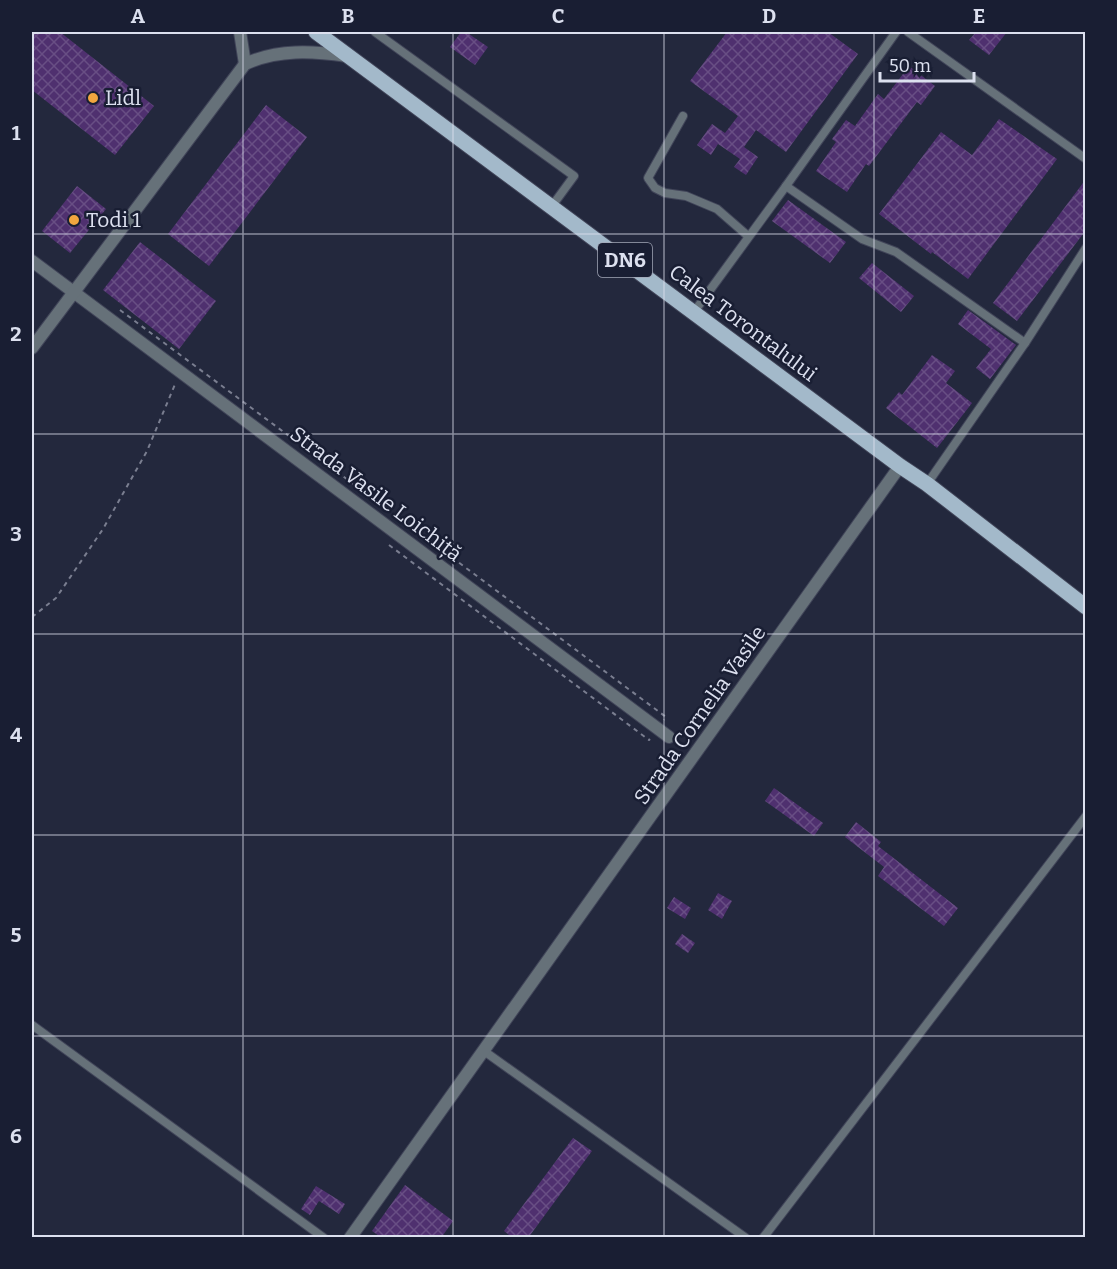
<svg xmlns="http://www.w3.org/2000/svg" width="1117" height="1269" viewBox="0 0 1117 1269" font-family="Bitter,serif">
<defs>
<pattern id="building-cross-hatch" width="8" height="8" patternUnits="userSpaceOnUse" patternTransform="scale(1.5)"><rect width="8" height="8" fill="#4f306f"/><path d="M0 0l8 8M0 8l8-8" fill="none" stroke="#684e84"/></pattern>
</defs>
<rect width="100%" height="100%" fill="#23283d"/>
<g fill="url(#building-cross-hatch)">
<path d="M32 32H60L154 106 115 155 32 90Z"/>
<path d="M461 32H466L488 47 475 65 450 47Z"/>
<path d="M727 32H828L858 54 786 152 756 130 744 147 758 157 746 175 734 167 740 159 718 144 711 155 697 145 712 124 725 133 738 116 690 81Z"/>
<path d="M976 32H1007L989 55 969 40Z"/>
<path d="M909 66 935 86 921 105 917 102 869 166 866 164 847 192 816 171 836 142 832 139 846 120 855 126 878 94 884 99Z"/>
<path d="M266 105 307 137 209 266 168 234Z"/>
<path d="M999 119 1057 159 968 279 932 252 931 254 879 214 941 132 972 155Z"/>
<path d="M1086 179V230L1017 321 993 303Z"/>
<path d="M77 186 106 209 70 253 42 231Z"/>
<path d="M788 200 846 242 830 263 772 221Z"/>
<path d="M140 242 216 301 179 349 103 290Z"/>
<path d="M872 263 914 296 901 312 859 278Z"/>
<path d="M968 310 1016 345 990 379 976 368 991 349 958 324Z"/>
<path d="M932 355 955 371 946 383 972 403 937 448 886 408 899 392 902 395Z"/>
<path d="M774 788 823 823 814 836 765 801Z"/>
<path d="M856 822 881 842 878 846 958 908 944 926 878 876 884 867 845 837Z"/>
<path d="M718 893 732 901 722 919 708 910Z"/>
<path d="M674 897 691 908 685 919 667 908Z"/>
<path d="M682 934 695 943 688 953 675 944Z"/>
<path d="M573 1138 592 1151 528 1238H513L504 1231Z"/>
<path d="M405 1185 453 1221 441 1238H382L372 1231Z"/>
<path d="M316 1186 345 1204 339 1214 319 1201 310 1215 301 1209Z"/>
</g>
<g fill="none" stroke-linecap="round" stroke-linejoin="round">
<defs>
<g id="service">
<path d="M375 32 574 176 552 206"/>
<path d="M908 32 1086 159"/>
<path d="M683 116 648 178 655 188 665 193 686 196 717 209 748 236"/>
<path d="M786 186 896 32"/>
<path d="M694 312 786 186 862 239 896 252 1025 343"/>
<path d="M927 484 1025 343 1086 248"/>
<path d="M32 1025 324 1238"/>
<path d="M484 1051 746 1238"/>
<path d="M763 1238 1086 816"/>
</g>
<g id="minor">
<path d="M240 32 245 64"/>
<path d="M32 261 669 737"/>
<path d="M32 348 245 64C278 49 312 51 347 56"/>
</g>
<path id="tertiary" d="M350 1238 900 466"/>
<path id="primary" d="M316 32 900 466 927 484 1086 607"/>
</defs>
<use href="#service" stroke="#414559" stroke-width="10"/>
<use href="#minor" stroke="#414559" stroke-width="14"/>
<use href="#tertiary" stroke="#414559" stroke-width="14"/>
<use href="#primary" stroke="#414559" stroke-width="17"/>
<g stroke="#7a7e90" stroke-width="2" stroke-dasharray="4.5 4.5" stroke-linecap="butt">
<path d="M120 310 666 717 664 720"/>
<path d="M389 545 649 740 650 739"/>
<path d="M32 617 56 598 103 529 147 451 176 382"/>
</g>
<use href="#service" stroke="#667179" stroke-width="8"/>
<use href="#minor" stroke="#667179" stroke-width="12"/>
<use href="#tertiary" stroke="#667179" stroke-width="12"/>
<use href="#primary" stroke="#a3b9ca" stroke-width="15"/>
</g>
<path fill="none" stroke="#dce0ef" stroke-width="1.5" stroke-opacity="0.55" d="M243 32V1238M453 32V1238M664 32V1238M874 32V1238M32 234H1086M32 434H1086M32 634H1086M32 835H1086M32 1036H1086"/>
<g fill="#f1a63f" stroke="#191e33" stroke-width="2">
<circle cx="93" cy="98" r="6"/>
<circle cx="74" cy="220" r="6"/>
</g>
<g text-anchor="middle" stroke-width="5" stroke-linejoin="round" paint-order="stroke">
<rect fill="#191e33" stroke="#a2a6b7" stroke-width="1.5" x="598" y="243" width="54" height="34" rx="4.5"/>
<g font-size="20" font-weight="bold" fill="#dce0ef">
<text x="625" y="267">DN6</text>
</g>
<g font-size="21" fill="#dce0ef" stroke="#191e33" text-anchor="start">
<text x="105" y="105">Lidl</text>
<text x="86" y="227">Todi 1</text>
</g>
<g font-size="21" fill="#dce0ef" stroke="#191e33">
<text transform="translate(743 323) rotate(37)" y="7">Calea Torontalului</text>
<text transform="translate(376 494) rotate(37)" y="7">Strada Vasile Loichiță</text>
<text transform="translate(700 715) rotate(-55)" y="7">Strada Cornelia Vasile</text>
</g>
</g>
<rect width="1117" height="1269" fill="none" stroke="#191e33" stroke-width="66"/>
<path d="M880 72v9h94v-9" fill="none" stroke="#dce0ef" stroke-width="3"/>
<text x="889" y="72" font-size="18" fill="#dce0ef" stroke="#191e33" stroke-width="4.5" paint-order="stroke">50 m</text>
<rect x="33" y="33" width="1051" height="1203" fill="none" stroke="#dce0ef" stroke-width="2"/>
<g font-size="20" text-anchor="middle" font-weight="bold" fill="#dce0ef">
<text x="138" y="23">A</text>
<text x="348" y="23">B</text>
<text x="558" y="23">C</text>
<text x="769" y="23">D</text>
<text x="979" y="23">E</text>
<text x="16" y="140">1</text>
<text x="16" y="341">2</text>
<text x="16" y="541">3</text>
<text x="16" y="742">4</text>
<text x="16" y="942">5</text>
<text x="16" y="1143">6</text>
</g>
</svg>
